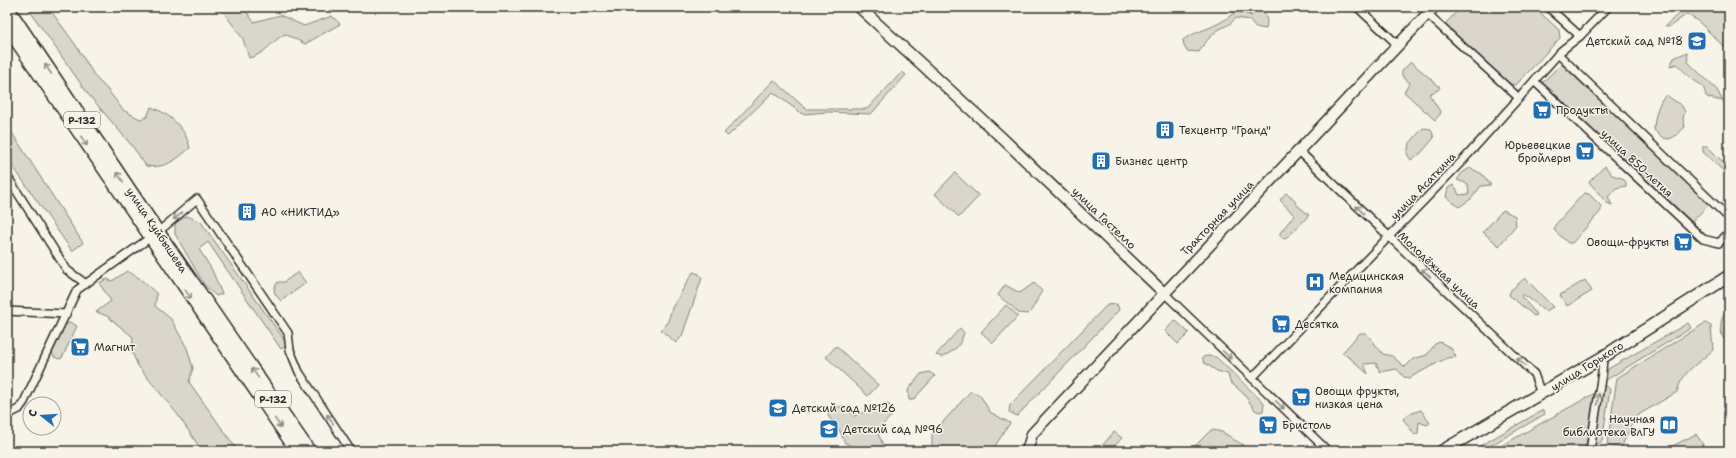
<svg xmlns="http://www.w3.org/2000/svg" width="1736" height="458" viewBox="0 0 1736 458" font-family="'Shantell Sans',sans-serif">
<rect width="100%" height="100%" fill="#f7f3e8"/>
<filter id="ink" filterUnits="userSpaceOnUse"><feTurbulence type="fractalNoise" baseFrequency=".025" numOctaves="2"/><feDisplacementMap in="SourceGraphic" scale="8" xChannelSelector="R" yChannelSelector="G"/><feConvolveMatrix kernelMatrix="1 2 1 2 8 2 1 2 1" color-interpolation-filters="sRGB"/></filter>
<g filter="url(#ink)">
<g fill="#dad6cc" stroke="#82807c">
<path d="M27 7H48L75 44 96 78 107 89 123 110 140 119 147 117 151 107C170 114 185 127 190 148 176 160 165 169 146 166L133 147 88 94Z"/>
<path d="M220 7H243L254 22 280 15 304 26 332 16 340 24 305 44 285 34C272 41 264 55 249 58L243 39Z"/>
<path d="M1239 7H1259C1267 15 1268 19 1266 29L1255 27 1250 20 1236 18C1229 26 1227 25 1218 30 1210 36 1204 44 1199 52L1187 51 1184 46 1183 40C1194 32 1207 30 1219 23 1226 20 1231 14 1238 11L1252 16Z"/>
<path d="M1461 7H1534L1559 30 1560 38 1516 85 1509 84 1445 24Z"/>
<path d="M1686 7H1724L1729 11V47L1723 46 1699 22 1687 14 1669 27 1665 26Z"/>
<path d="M1687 52 1688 62 1717 90 1723 101 1709 98 1706 96C1704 85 1701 85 1692 79 1687 75 1682 69 1677 64L1670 66 1674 58Z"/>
<path d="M1411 62 1440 87 1438 90 1429 94 1441 113 1435 120 1404 92 1410 83 1402 76V71Z"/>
<path d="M1561 64 1710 203 1692 222 1542 83Z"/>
<path d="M902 72 906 75 871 114 828 112 802 114 773 92 728 136 724 133 774 80 806 109H867Z"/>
<path d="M1666 95 1682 106 1685 112 1683 118 1685 127C1672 139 1668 145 1654 130 1654 120 1658 101 1666 95Z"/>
<path d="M7 125 83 243 72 251 7 158Z"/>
<path d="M1423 128 1431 129 1434 138 1421 153 1411 160 1407 154 1409 144Z"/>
<path d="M1703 146H1707L1729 168V176L1703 152Z"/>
<path d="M1605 166 1612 175 1622 178 1626 182V186L1616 188 1608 197 1612 205 1607 203 1589 182Z"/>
<path d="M1470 168 1482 174 1491 185 1481 186 1471 199 1459 207 1446 197 1448 188 1453 185 1456 188 1459 195 1469 194 1468 184 1457 180 1462 173Z"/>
<path d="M955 173 979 196 959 217 935 194Z"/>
<path d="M1286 193 1292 197 1297 205 1309 215 1293 232 1284 239 1280 236V233L1294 215 1280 200Z"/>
<path d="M1584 193 1589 194 1601 206V211L1572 243H1568L1554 230 1555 225Z"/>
<path d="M1503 210 1515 216 1516 225 1499 246 1483 232Z"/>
<path d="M187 216 201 222 288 345 281 349 208 242 199 249 212 270 222 294 216 296 205 286 175 234V223Z"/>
<path d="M127 271 139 278 157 294 155 306 171 319 187 348 193 368 189 382 238 451H202L178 415 138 366 132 352 133 337 107 316 96 312 111 301 99 283 107 279 112 281Z"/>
<path d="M298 272 306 283 281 301 275 294 274 288 278 282H284Z"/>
<path d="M693 272 699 274 702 278 682 336 676 343 661 330 668 321 672 308Z"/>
<path d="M1525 278 1553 307 1546 311 1523 294 1521 296 1537 315 1534 316 1509 295 1511 290Z"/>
<path d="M1585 280 1592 291 1567 306 1560 295Z"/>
<path d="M1034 283 1042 291C1037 298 1034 309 1028 314L1018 313C1012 305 1005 302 998 295L1005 285 1020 293Z"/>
<path d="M1117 304 1119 310 1017 416 1009 412 1010 405 1107 305Z"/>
<path d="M1006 305 1018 316 993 343 981 332Z"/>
<path d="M1729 309V340H1728L1723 338C1719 328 1720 315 1729 309Z"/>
<path d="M1175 320 1189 333 1178 344 1165 331Z"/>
<path d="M70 322 77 326 62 358 59 359 54 357 52 353 64 326Z"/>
<path d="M1688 323 1691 328 1606 380 1608 369Z"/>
<path d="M1705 323 1711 326 1713 350C1697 365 1683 370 1677 392L1635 417 1621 448 1608 446 1607 445 1617 378Z"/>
<path d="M960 328 964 333C960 347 954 351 942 357L936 355Z"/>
<path d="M1360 333H1366L1383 354 1392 356 1405 367 1413 359 1427 355 1435 344 1440 342 1451 348 1456 357 1447 358 1409 378 1404 377 1397 369 1380 372 1376 363 1364 364 1368 374 1350 358 1342 353Z"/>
<path d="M836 346 878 385 868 396 826 357Z"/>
<path d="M1207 356 1216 357 1264 403 1263 411 1259 412 1255 410 1243 393 1230 382 1228 374 1217 371 1203 362V357Z"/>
<path d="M929 372 935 376 913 400H909L908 390 921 374Z"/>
<path d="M1605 386 1610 389 1602 441 1598 444 1594 440 1601 391Z"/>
<path d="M971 391 980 395 990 412 1010 423 995 446 996 451H932V434Z"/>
<path d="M1595 393 1585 451H1492Z"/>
<path d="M888 403 894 413 877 431 883 445 889 451H856L854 447 845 443 840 431 828 416 831 409 843 406 854 416Z"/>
<path d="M1421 410 1430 423 1427 425 1419 422 1418 433 1415 435 1403 419 1407 415Z"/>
<path d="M1543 410 1545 414 1481 451H1471Z"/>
<path d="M1211 430C1228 431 1229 439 1244 445L1243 451H1190Z"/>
<path d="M1114 432 1122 438 1110 451H1105L1101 447Z"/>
<path d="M1696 434 1707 451H1651L1653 448 1665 450Z"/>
</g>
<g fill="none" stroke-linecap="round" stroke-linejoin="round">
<defs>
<g id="minor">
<path d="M1357 7 1398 45"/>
<path d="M1548 7 1580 36"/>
<path d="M1427 14 1519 98"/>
<path d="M1558 54 1729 218"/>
<path d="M1534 81 1703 239 1719 243 1729 232"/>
<path d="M1298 150 1534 374 1541 394"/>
<path d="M7 176 67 270 86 284"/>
<path d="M1163 292 1328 451"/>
<path d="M7 311 66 314"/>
<path d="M1252 378 1465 158 1561 51 1580 36 1608 7"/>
<path d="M7 415 19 409 24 402 77 290 158 232 197 199 288 333 290 350 299 372 351 451"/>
<path d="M1590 451 1602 372 1603 357"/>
</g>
<g id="secondary">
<path d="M859 7 1001 137 1163 292"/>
<path d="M1027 451 1032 434 1434 7"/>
</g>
<path id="primary" d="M1442 451 1603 357 1729 276"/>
<g id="trunk">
<path d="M7 7 158 232 309 451"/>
<path d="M7 27 297 451"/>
</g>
</defs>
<use href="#minor" stroke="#2b2b2b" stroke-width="10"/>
<use href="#secondary" stroke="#2b2b2b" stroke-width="13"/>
<use href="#primary" stroke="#2b2b2b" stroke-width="14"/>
<use href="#trunk" stroke="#2b2b2b" stroke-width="15"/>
<use href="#minor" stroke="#f7f3e8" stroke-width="7"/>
<use href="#secondary" stroke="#f7f3e8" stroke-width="10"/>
<use href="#primary" stroke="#f7f3e8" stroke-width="11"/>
<use href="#trunk" stroke="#f7f3e8" stroke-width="12"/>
</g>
<defs><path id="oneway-shaft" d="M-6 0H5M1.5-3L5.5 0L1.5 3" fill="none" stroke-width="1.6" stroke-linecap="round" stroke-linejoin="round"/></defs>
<g stroke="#918f8a">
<use href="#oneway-shaft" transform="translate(48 69) rotate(-124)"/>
<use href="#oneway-shaft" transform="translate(84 141) rotate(56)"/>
<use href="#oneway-shaft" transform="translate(120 177) rotate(-124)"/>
<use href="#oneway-shaft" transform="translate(1360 210) rotate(-136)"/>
<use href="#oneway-shaft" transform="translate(178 216) rotate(142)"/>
<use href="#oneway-shaft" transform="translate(1426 273) rotate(-137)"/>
<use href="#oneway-shaft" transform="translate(188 294) rotate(55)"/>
<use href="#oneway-shaft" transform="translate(1227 355) rotate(44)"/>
<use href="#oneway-shaft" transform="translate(1521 362) rotate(-138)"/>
<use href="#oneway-shaft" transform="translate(255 373) rotate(-125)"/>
<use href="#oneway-shaft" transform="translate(1598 399) rotate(-81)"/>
<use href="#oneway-shaft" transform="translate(1280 405) rotate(44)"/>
<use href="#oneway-shaft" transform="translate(330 419) rotate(-124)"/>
<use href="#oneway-shaft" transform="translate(278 423) rotate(55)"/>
</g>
</g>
<defs>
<symbol id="school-square" viewBox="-11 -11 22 22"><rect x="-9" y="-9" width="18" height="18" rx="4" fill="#1f6fb2" stroke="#f7f3e8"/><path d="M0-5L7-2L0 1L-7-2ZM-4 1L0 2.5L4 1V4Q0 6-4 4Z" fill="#fff"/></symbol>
<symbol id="supermarket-square" viewBox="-11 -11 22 22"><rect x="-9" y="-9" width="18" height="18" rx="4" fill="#1f6fb2" stroke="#f7f3e8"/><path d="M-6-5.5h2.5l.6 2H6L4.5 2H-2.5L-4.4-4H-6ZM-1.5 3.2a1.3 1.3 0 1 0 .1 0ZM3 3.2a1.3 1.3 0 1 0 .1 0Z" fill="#fff"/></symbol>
<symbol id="building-square" viewBox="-11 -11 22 22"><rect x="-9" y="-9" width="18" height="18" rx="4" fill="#1f6fb2" stroke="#f7f3e8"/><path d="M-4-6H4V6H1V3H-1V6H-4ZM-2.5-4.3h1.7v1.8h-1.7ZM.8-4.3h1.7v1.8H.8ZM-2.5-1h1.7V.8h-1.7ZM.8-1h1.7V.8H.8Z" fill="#fff"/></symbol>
<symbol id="hospital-square" viewBox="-11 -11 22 22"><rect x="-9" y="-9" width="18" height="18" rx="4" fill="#1f6fb2" stroke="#f7f3e8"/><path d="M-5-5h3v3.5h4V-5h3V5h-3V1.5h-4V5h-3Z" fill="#fff"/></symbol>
<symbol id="library-square" viewBox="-11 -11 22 22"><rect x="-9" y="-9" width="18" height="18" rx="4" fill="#1f6fb2" stroke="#f7f3e8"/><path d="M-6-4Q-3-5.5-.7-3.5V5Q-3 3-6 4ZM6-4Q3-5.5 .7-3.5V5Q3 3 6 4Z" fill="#fff"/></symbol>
</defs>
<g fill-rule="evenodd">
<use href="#school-square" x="1686" y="30" width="22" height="22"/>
<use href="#supermarket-square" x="1531" y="99" width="22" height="22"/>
<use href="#building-square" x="1154" y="119" width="22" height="22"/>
<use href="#supermarket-square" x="1574" y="140" width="22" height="22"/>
<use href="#building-square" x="1090" y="150" width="22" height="22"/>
<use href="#building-square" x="236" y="201" width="22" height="22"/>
<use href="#supermarket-square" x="1672" y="231" width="22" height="22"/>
<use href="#hospital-square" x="1304" y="271" width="22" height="22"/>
<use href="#supermarket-square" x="1270" y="313" width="22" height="22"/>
<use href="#supermarket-square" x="69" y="336" width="22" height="22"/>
<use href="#supermarket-square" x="1290" y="386" width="22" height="22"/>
<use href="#school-square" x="767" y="397" width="22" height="22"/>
<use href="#supermarket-square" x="1257" y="414" width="22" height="22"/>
<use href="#library-square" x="1658" y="414" width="22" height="22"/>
<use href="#school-square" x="818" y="418" width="22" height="22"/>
</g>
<g text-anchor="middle" stroke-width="3" stroke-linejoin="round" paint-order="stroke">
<g fill="#f7f3e8" stroke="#686764" stroke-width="1">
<rect x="64" y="112" width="36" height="16" rx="3"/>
<rect x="255" y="391" width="36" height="16" rx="3"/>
</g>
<g font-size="10" font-weight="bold" fill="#2b2b2b">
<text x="82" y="124">Р-132</text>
<text x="273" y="403">Р-132</text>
</g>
<g font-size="11" fill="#2b2b2b" stroke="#f7f3e8" text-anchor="start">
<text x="1683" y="45" text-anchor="end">Детский сад №18</text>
<text x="1556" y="114">Продукты</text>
<text x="1179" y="134">Техцентр "Гранд"</text>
<text x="1571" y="149" text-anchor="end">Юрьевецкие<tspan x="1571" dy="13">бройлеры</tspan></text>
<text x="1115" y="165">Бизнес центр</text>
<text x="261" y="216">АО «НИКТИД»</text>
<text x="1669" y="246" text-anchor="end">Овощи-фрукты</text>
<text x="1329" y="280">Медицинская<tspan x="1329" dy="13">компания</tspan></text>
<text x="1295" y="328">Десятка</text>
<text x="94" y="351">Магнит</text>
<text x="1315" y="395">Овощи фрукты,<tspan x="1315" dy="13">низкая цена</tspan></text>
<text x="792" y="412">Детский сад №126</text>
<text x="1655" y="423" text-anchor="end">Научная<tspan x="1655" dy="13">библиотека ВлГУ</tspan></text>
<text x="1282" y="429">Бристоль</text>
<text x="843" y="433">Детский сад №96</text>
</g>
<g font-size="11" fill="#2b2b2b" stroke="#f7f3e8">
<text transform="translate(1637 163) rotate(43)" y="4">улица 850-летия</text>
<text transform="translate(1423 186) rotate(-46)" y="4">улица Асаткина</text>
<text transform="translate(1104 218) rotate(44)" y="4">улица Гастелло</text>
<text transform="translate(1217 218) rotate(-46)" y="4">Тракторная улица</text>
<text transform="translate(157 230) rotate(56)" y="4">улица Куйбышева</text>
<text transform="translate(1439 270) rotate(43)" y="4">Молодёжная улица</text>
<text transform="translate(1587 366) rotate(-32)" y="4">улица Горького</text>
</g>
</g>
<rect width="1736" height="458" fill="none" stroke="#f7f3e8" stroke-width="24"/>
<rect x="12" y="12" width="1712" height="434" fill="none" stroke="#2b2b2b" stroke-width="1.5" filter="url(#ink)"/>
<g transform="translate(42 416) rotate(287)"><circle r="19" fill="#f7f3e8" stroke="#a5a39c"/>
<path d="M0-3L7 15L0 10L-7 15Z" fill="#1f6fb2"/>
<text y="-6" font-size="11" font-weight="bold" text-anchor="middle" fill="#2b2b2b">С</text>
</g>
</svg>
